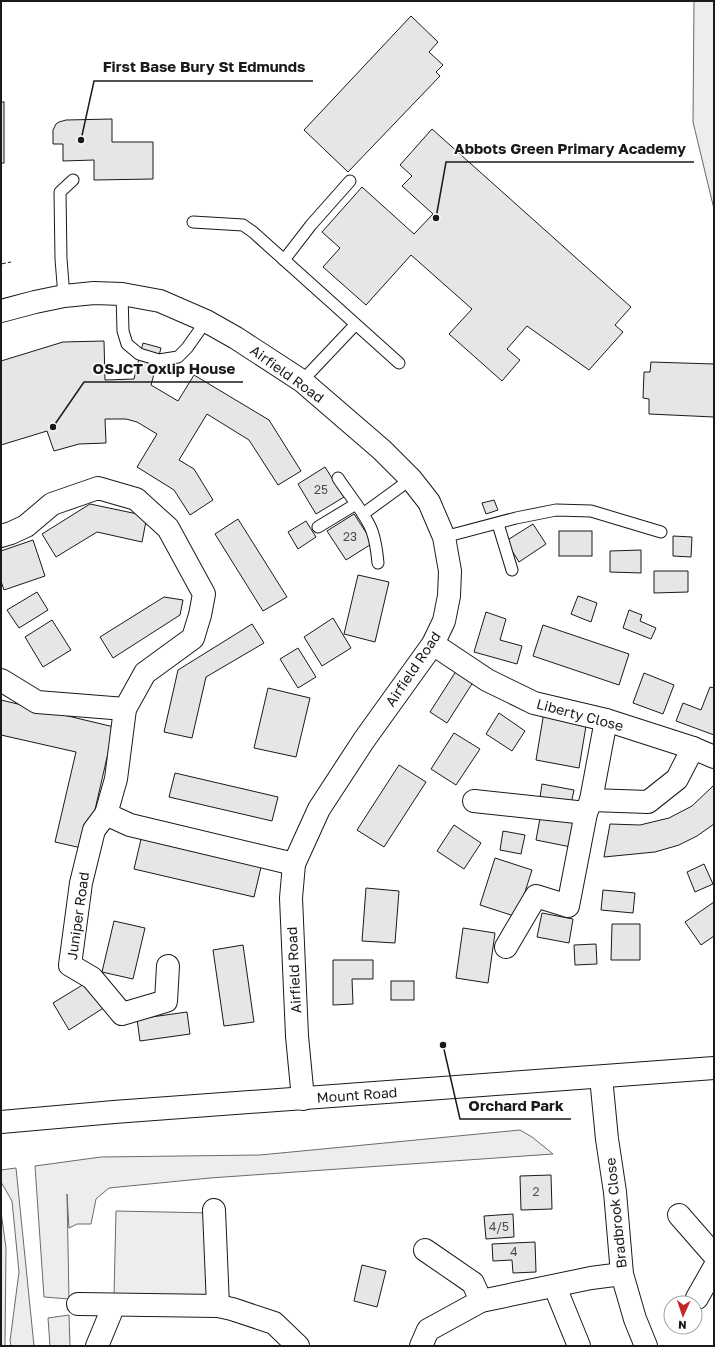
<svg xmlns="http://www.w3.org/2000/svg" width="715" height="1347" viewBox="0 0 715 1347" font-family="'Golos Text',sans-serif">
<rect width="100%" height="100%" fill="#fff"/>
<g fill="#ededed" stroke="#6a6a6a">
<path d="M694 1H714V209L693 122Z"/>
<path d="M520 1130 532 1137 553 1154 210 1178 109 1188 96 1199 91 1224H77L69 1228 67 1194 69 1299 44 1297 35 1166 101 1157 260 1155Z"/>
<path d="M16 1168 34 1346H11L10 1341 19 1272 12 1201 1 1182V1170Z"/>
<path d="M116 1211 212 1213 210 1297 114 1296Z"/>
<path d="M1 1212 6 1248 5 1346H1Z"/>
<path d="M69 1315 70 1346H50L48 1318Z"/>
</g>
<g fill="#e6e6e6" stroke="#1a1a1a">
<path d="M411 16 438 42 429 52 443 65 436 72 440 76 348 172 304 130Z"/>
<rect x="1" y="102" width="3" height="61"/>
<path d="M112 119V142H153V179L94 180V160L63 161V144H53V130L56 124 59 122 66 120Z"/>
<path d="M432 129 631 307 615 325 623 332 589 370 527 326 507 349 520 360 502 381 449 334 472 309 411 255 366 305 323 267 340 248 322 232 362 187 414 234 433 214 402 186 412 176 400 165Z"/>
<path d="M104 341 105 380 134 379 143 343 161 348 151 385 178 401 194 375 269 420 301 471 278 485 249 440 207 414 179 460 194 469 213 500 190 515 174 490 137 467 157 434 137 422 126 419H105L106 443 79 444 54 451 47 431 1 445V361L63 342Z"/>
<path d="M651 362 714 364V417L649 414V399L643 398 644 372H650Z"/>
<path d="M325 467 344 497 316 514 298 484Z"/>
<path d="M494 500 498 510 486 514 482 503Z"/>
<path d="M90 504 147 516 142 542 97 532 56 557 42 534Z"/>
<path d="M354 514 373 543 346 560 327 531Z"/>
<path d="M238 519 287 597 263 611 215 534Z"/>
<path d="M306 521 316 537 298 549 288 532Z"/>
<path d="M533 524 546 544 519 562 506 541Z"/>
<rect x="559" y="531" width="33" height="25"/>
<path d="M673 536 692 537 691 557 673 556Z"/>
<path d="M33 540 45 576 4 590 1 581V551Z"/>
<path d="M641 550V573L610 572V551Z"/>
<path d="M654 571H688V592L654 593Z"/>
<path d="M358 575 389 582 375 642 344 634Z"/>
<path d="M37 592 48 610 19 628 7 610Z"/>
<path d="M578 596 597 603 591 622 571 614Z"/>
<path d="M164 597 183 600 180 615 113 658 100 637Z"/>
<path d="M629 610 642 615 640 621 656 628 651 639 623 628Z"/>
<path d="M486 612 506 619 500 640 522 646 517 664 474 652Z"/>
<path d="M333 618 351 648 322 666 304 637Z"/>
<path d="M52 620 71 650 43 667 25 637Z"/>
<path d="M252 624 264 643 206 677 192 738 164 732 178 670Z"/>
<path d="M543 625 629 654 619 685 533 656Z"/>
<path d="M298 648 316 677 298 688 280 659Z"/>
<path d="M460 665 477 676 447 723 430 712Z"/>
<path d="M644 673 674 685 663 714 633 703Z"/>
<path d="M710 687 714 688V735L676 721 683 703 701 710Z"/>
<path d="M268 688 310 698 296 757 254 748Z"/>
<path d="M1 700 114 727 86 849 55 842 76 752 1 735Z"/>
<path d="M544 712 587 720 579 768 536 760Z"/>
<path d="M499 713 525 731 512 751 486 734Z"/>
<path d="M454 733 480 749 456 785 431 769Z"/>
<path d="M399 765 426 782 384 847 357 830Z"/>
<path d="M175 773 278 797 272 821 169 797Z"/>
<path d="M542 784 574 790 570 809 539 804Z"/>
<path d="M714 785V824L697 836 679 845 655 852 604 857 610 824 640 825 669 818 692 806Z"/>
<path d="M541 813 576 819 571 847 536 840Z"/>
<path d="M454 825 481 843 464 869 437 851Z"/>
<path d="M503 831 525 835 521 854 500 850Z"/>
<path d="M142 835 262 863 254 897 134 869Z"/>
<path d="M495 858 532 870 517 917 480 905Z"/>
<path d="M704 864 713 884 695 892 687 872Z"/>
<path d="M366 888 399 891 395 943 362 941Z"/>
<path d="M603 890 635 893 633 913 601 910Z"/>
<path d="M714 902V936L701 945 685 922Z"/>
<path d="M542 913 573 919 569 943 537 937Z"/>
<path d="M114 921 145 928 133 979 102 972Z"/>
<path d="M612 924H640V960H611Z"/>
<path d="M463 928 495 933 488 983 456 978Z"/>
<path d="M596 944 597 964 575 965 574 945Z"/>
<path d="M243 945 254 1022 224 1026 213 950Z"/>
<path d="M333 960H373V979H352L353 1004 333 1005Z"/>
<path d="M89 981 105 1007 69 1030 53 1003Z"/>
<rect x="391" y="981" width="23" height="19"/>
<path d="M187 1012 190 1034 140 1041 137 1019Z"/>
<path d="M551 1175 552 1209 521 1210 520 1176Z"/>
<path d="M513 1214 514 1237 486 1239 484 1216Z"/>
<path d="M535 1242 536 1272 513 1273 512 1260 493 1261 492 1244Z"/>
<path d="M362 1265 386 1271 377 1307 354 1301Z"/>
</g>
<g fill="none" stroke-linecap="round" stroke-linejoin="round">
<defs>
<g id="service">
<path d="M193 222 243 225 253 232 399 363"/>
<path d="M284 260 311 225 350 181"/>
<path d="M122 294 123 331 127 344 139 354 159 360 178 357 187 348 206 321"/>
<path d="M64 296 61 259 60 192 73 180"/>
<path d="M302 381 355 325"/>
<path d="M338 478C348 494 366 514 372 531 376 542 377 552 378 563"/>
<path d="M363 514 411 479"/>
<path d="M498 524 512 570"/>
<path d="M318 527 356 504"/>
<path d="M444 537 516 518 556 510 591 511 661 532"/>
</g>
<g id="minor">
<path d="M1 311 35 302 64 296 94 293 122 294 160 301 206 321 236 338 302 381 382 450 411 479 429 502 444 537 450 571 449 596 444 621 433 644 364 740 319 809 294 864 291 898 297 1036 303 1099"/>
<path d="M1 536 11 533 26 526 52 504 98 488 136 499 168 528 204 594 200 615 193 638 145 673 125 709 116 779 106 814 130 825 294 864"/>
<path d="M433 644 487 680 534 703 606 720 693 748 714 757"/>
<path d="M1 680 37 702 125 709"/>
<path d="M591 800 648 802 677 779 693 748"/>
<path d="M474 801 586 813"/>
<path d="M106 814 94 830 81 883 70 965 92 978 122 1014 166 1001 168 966"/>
<path d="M506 947 536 896 568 906 586 813 591 800 606 720"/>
<path d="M601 1077 607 1139 615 1192 622 1274 635 1319 646 1346"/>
<path d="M214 1210 218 1306"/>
<path d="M679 1215 714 1255"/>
<path d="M425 1250 473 1283 481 1301"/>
<path d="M555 1287 579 1346"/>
<path d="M697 1298 714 1268"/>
<path d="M78 1304 218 1306 232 1309 274 1323 298 1346"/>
<path d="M97 1346 114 1305"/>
<path d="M421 1346 428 1330 481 1301 591 1278 622 1274"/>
</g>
<path id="tertiary" d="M1 1122 114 1112 714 1068"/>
</defs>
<use href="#service" stroke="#1a1a1a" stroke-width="13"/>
<use href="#minor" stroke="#1a1a1a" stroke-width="24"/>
<use href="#tertiary" stroke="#1a1a1a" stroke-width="24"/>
<use href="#service" stroke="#fff" stroke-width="11"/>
<use href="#minor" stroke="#fff" stroke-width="22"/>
<use href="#tertiary" stroke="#fff" stroke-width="22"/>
<path stroke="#1a1a1a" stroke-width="1" stroke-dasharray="5 2" stroke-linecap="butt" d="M1 264 11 262"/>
</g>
<g text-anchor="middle" stroke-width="3" stroke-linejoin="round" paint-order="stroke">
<g font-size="12" fill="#4d4d4d">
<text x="321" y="494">25</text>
<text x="350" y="541">23</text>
<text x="536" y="1196">2</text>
<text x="499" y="1231">4/5</text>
<text x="514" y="1256">4</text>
</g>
<g font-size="14" fill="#1a1a1a" stroke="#fff">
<text transform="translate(287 374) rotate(36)" y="5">Airfield Road</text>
<text transform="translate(413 669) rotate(-56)" y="5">Airfield Road</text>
<text transform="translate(580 715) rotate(15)" y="5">Liberty Close</text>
<text transform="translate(78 916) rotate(-82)" y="5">Juniper Road</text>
<text transform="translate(294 970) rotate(-93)" y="5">Airfield Road</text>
<text transform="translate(357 1095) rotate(-4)" y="5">Mount Road</text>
<text transform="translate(616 1213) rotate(-96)" y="5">Bradbrook Close</text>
</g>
</g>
<path fill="none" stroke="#1a1a1a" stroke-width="1.5" d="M81 140L94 81H313M436 218L446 162H694M53 427L84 382H243M443 1045L460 1119H571"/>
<g fill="#1a1a1a" stroke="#fff" stroke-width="1.5">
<circle cx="81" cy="140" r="4"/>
<circle cx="436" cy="218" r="4"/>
<circle cx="53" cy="427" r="4"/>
<circle cx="443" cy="1045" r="4"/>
</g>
<g font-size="15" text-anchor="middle" font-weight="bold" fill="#1a1a1a" stroke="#fff" stroke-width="3" stroke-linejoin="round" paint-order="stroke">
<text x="204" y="72">First Base Bury St Edmunds</text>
<text x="570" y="154">Abbots Green Primary Academy</text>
<text x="164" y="374">OSJCT Oxlip House</text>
<text x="516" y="1111">Orchard Park</text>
</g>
<rect width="715" height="1347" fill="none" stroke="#1a1a1a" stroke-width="4"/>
<g transform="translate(683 1315) rotate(183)"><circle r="19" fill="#ffffff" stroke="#a3a3a3"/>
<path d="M0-3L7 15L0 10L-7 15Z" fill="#c62828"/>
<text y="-6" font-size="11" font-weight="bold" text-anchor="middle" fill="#1a1a1a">N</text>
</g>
</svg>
